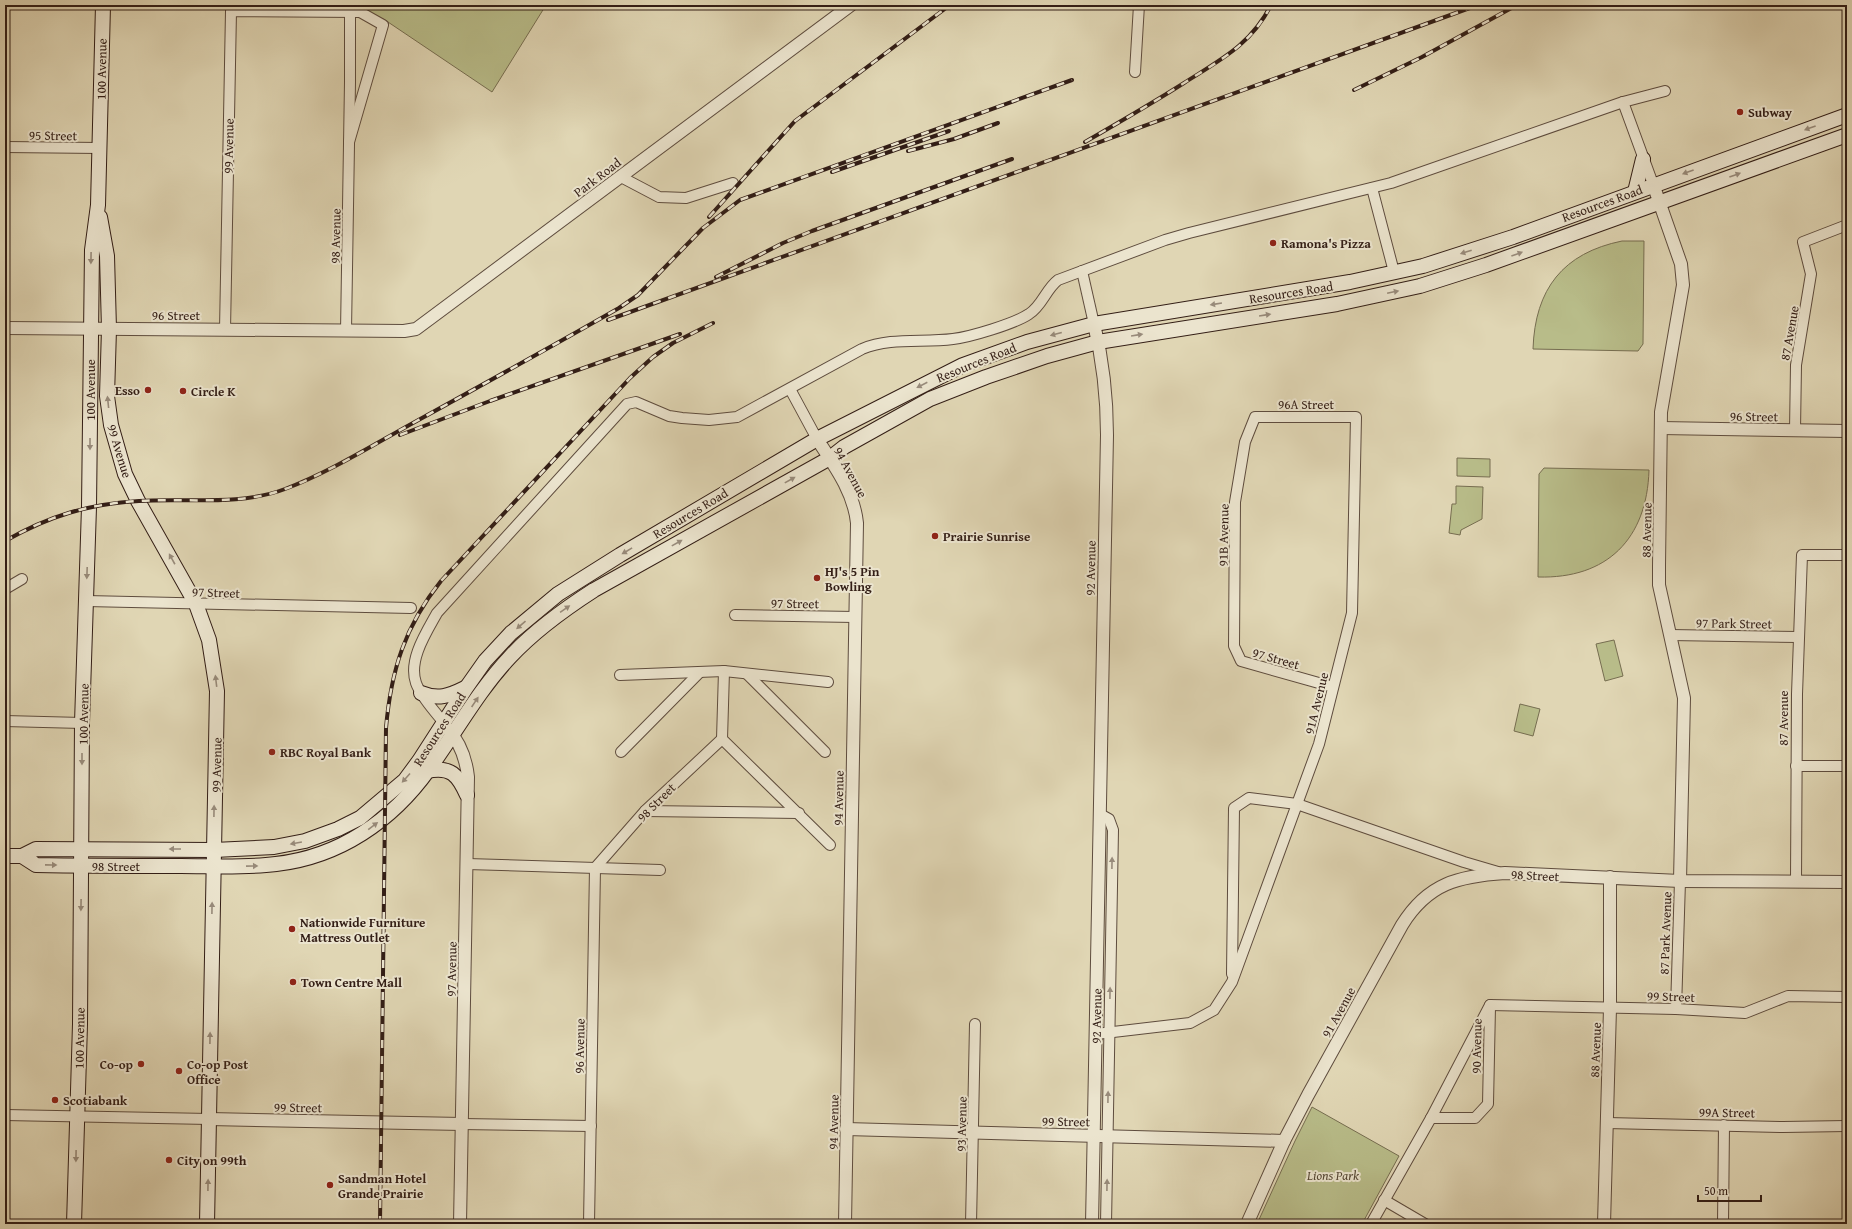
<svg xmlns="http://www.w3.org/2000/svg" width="1852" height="1229" viewBox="0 0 1852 1229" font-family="'Gentium Book Plus',serif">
<rect width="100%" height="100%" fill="#e0d6b4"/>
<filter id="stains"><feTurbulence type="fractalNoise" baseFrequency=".005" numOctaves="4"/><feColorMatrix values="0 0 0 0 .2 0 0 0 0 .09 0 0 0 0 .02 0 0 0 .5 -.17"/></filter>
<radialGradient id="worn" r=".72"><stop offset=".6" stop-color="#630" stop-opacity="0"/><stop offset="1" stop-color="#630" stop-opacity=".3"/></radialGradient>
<g fill="#b8bc89" stroke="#766d50">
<path d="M355 5H546L492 92 385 20Z"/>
<path d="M1622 241H1644L1643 344 1638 351 1533 349C1535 289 1563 253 1622 241Z"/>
<path d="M1457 458 1490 459V477L1457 476Z"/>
<path d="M1544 468 1649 470C1647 539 1607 579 1538 577L1539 474Z"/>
<path d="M1456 486 1483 487 1482 519 1461 530 1460 535 1449 533 1452 504H1456Z"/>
<path d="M1614 640 1623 676 1605 681 1596 644Z"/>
<path d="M1520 704 1540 709 1533 736 1514 731Z"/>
<path d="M1312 1107 1399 1156 1362 1224H1257L1295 1141Z"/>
</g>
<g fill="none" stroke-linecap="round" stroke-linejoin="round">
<defs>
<g id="minor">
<path d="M1135 72 1139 5"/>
<path d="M1623 102 1653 184"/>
<path d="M5 147 100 148"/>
<path d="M621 177 659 197 686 198 733 183"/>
<path d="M1372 188 1394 272"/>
<path d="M1082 271 1094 324"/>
<path d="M225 330 231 11 360 12 383 25 349 142"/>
<path d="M346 331 350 82V5"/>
<path d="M790 389 817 439"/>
<path d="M1795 430 1796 365 1811 274 1803 242 1847 225"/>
<path d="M5 589 22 579"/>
<path d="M86 601 411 608"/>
<path d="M735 615 855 617"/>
<path d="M1670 635 1798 637"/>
<path d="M724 671 722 739 830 845"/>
<path d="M747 674 825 752"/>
<path d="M620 675 724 671 828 682"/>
<path d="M5 721 82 723"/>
<path d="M443 722C434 710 421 697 416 683 408 660 426 633 437 613L627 404 636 402 669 416 682 418 709 420 737 417 862 349C891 337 922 343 953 339 970 337 1014 324 1029 314 1042 306 1046 289 1058 280L1165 240 1189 233 1391 183 1623 102 1665 91"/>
<path d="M621 752 700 672"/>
<path d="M1796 766H1847"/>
<path d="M645 811 799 813"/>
<path d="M1100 814 1109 819 1113 830 1106 1224"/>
<path d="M467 864 660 870"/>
<path d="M595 868 645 811 722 739"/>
<path d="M1796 881 1797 694 1802 555H1847"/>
<path d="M1232 974 1234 808 1249 798 1297 804 1464 862 1498 872"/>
<path d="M1490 1005 1676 1009 1745 1013 1788 996 1847 997"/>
<path d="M1676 1009 1680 881"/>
<path d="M1096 1034 1190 1023 1214 1010 1232 982 1319 744 1352 613 1356 417H1255L1245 442 1235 502 1234 646 1241 661 1333 687"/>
<path d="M5 1115 209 1119"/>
<path d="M1431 1118H1475L1488 1104 1490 1007"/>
<path d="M1607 1123 1783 1127 1847 1126"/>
<path d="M462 1124 591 1126"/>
<path d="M1384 1200 1425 1224"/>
<path d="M589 1224 595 868"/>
<path d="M971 1224 975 1024"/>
<path d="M1371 1224 1431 1118 1490 1005"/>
<path d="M1723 1224 1724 1125"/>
</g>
<g id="tertiary">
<path d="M1653 184 1681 264 1683 285 1661 412 1659 566V585L1663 603 1684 698 1680 881"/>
<path d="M5 328 404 331 416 329 851 5"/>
<path d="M1661 428 1847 431"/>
<path d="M817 439C834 465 854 492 857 523L845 1224"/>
<path d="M447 728C460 742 466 758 468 777L460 1224"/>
<path d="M209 1119 462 1124"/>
<path d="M846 1129 1284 1141"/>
<path d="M1092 1224 1107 435C1107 397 1103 361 1094 324"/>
<path d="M1247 1224 1284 1141 1308 1095 1402 925C1428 883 1459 876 1505 873L1680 881 1847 882"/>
<path d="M1604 1224 1610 1008V877"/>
</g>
<g id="secondary">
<path d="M1635 192 1643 159"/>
<path d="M100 217 107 256 109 329 107 396 111 425 125 474 138 501 196 604 209 640 217 691 207 1224"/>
<path d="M421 693C438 700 449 696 465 688"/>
<path d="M427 771C451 766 458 775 467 795"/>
<path d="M5 856H22L36 849 214 850 274 847 305 841 338 829 360 818 405 780 419 761 466 688 485 661 511 633 558 594 620 555 817 439 963 365 1027 342 1094 324 1350 282 1423 266 1513 237 1847 115"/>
<path d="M22 856 36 865C85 866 133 866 181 866 212 866 245 868 276 864 339 857 392 821 429 769 456 732 478 691 510 657 534 631 563 610 594 590L830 458 844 447 930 399 986 377 1047 356 1098 342 1337 304 1420 286 1486 265 1847 135"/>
<path d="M74 1224 80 1024 82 723 89 507 92 250 98 205 103 5"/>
</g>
</defs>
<use href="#minor" stroke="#5e4c3e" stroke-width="12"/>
<use href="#tertiary" stroke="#5e4c3e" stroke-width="14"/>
<use href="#secondary" stroke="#331e16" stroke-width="16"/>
<use href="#minor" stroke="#ebe4ce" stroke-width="10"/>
<use href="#tertiary" stroke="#ebe4ce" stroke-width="12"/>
<use href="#secondary" stroke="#ebe4ce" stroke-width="14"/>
<defs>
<g id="rail">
<path d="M1354 90 1422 57 1517 5"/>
<path d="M1085 142C1118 123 1151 104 1184 83 1220 60 1251 45 1271 5"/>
<path d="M908 151 954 139 998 123"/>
<path d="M832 172 949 131"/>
<path d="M709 217 795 121 950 5"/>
<path d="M716 277 783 243 812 231 1012 159"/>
<path d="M608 320 1478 5"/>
<path d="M400 435 490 401 680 334"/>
<path d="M5 541C49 516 88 504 139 501 185 498 241 506 285 489 328 473 373 445 413 423 482 385 551 347 619 308L638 295 703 228 740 200 1072 80"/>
<path d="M380 1224 386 728C391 670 405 626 441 581L630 378 653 357 673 343 713 323"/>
</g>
</defs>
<use href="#rail" stroke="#331e16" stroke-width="4"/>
<use href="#rail" stroke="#ebe4ce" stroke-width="2.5" stroke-dasharray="8" stroke-linecap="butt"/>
</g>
<defs><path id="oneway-solid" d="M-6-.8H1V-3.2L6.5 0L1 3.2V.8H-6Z"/></defs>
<g fill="#988b7b">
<use href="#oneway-solid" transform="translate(1810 128) rotate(160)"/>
<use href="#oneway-solid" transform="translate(1688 172) rotate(160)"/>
<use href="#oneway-solid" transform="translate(1735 175) rotate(-20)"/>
<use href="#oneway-solid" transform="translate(1466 252) rotate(162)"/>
<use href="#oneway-solid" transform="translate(1517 254) rotate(-20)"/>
<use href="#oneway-solid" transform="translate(91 258) rotate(91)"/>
<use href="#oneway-solid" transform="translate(1393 292) rotate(-12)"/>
<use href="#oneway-solid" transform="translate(1216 304) rotate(171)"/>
<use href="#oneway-solid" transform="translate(1265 315) rotate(-9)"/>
<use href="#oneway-solid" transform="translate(1056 334) rotate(165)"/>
<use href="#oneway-solid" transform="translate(1137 335) rotate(-9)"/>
<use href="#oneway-solid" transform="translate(922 385) rotate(153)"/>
<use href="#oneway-solid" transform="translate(108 402) rotate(-96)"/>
<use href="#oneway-solid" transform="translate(90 444) rotate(90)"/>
<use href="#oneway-solid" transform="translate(790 480) rotate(-29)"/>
<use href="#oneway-solid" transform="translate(677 543) rotate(-29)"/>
<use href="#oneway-solid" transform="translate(627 551) rotate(149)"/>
<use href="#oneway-solid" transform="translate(172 559) rotate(-119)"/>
<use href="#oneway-solid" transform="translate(87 573) rotate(92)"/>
<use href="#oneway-solid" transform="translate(565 609) rotate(-35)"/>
<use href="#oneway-solid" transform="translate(521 625) rotate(139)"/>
<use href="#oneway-solid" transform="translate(216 681) rotate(-97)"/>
<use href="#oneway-solid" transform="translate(475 702) rotate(-56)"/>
<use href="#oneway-solid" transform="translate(82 759) rotate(90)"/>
<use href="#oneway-solid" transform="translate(406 778) rotate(132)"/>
<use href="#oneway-solid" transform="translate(214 811) rotate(-89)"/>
<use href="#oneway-solid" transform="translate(373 826) rotate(-37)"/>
<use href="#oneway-solid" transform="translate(296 843) rotate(170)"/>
<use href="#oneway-solid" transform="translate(175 849) rotate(-180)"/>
<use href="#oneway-solid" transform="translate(1112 863) rotate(-89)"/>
<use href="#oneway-solid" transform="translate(51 865) rotate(1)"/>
<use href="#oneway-solid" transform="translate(252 866) rotate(-1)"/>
<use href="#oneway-solid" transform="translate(81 905) rotate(91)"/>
<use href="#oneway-solid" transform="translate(212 908) rotate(-89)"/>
<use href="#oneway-solid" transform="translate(1110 993) rotate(-89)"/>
<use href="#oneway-solid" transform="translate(210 1038) rotate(-89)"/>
<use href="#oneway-solid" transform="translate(1108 1097) rotate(-89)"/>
<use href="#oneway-solid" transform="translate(76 1156) rotate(91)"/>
<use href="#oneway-solid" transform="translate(208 1185) rotate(-89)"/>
<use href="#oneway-solid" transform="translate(1107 1185) rotate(-89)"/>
</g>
<g fill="#8f2418" stroke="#ebe4ce" stroke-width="1.5">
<circle cx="1740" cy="112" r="4"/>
<circle cx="1273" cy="243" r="4"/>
<circle cx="148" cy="390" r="4"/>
<circle cx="183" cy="391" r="4"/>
<circle cx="935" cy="536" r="4"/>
<circle cx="817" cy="578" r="4"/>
<circle cx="272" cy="752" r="4"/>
<circle cx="292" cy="929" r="4"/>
<circle cx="293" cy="982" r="4"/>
<circle cx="141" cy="1064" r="4"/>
<circle cx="179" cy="1071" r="4"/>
<circle cx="55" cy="1100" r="4"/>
<circle cx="169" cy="1160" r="4"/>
<circle cx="330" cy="1185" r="4"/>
</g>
<g text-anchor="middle" stroke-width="4" stroke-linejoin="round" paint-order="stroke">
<g font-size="13" fill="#331e16" stroke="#ebe4ce">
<text transform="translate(101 69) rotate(-89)" y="5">100 Avenue</text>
<text transform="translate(53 135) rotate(1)" y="5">95 Street</text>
<text transform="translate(228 146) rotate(-89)" y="5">99 Avenue</text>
<text transform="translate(597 177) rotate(-37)" y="5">Park Road</text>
<text transform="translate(1602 203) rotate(-20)" y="5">Resources Road</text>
<text transform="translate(335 236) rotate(-89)" y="5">98 Avenue</text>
<text transform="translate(1291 292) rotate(-9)" y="5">Resources Road</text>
<text x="176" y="320">96 Street</text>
<text transform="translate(1789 333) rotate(-80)" y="5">87 Avenue</text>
<text transform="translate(976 362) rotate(-22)" y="5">Resources Road</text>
<text transform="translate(90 390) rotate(-90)" y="5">100 Avenue</text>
<text x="1306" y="409">96A Street</text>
<text transform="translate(1754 416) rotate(1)" y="5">96 Street</text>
<text transform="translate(120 451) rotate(73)" y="5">99 Avenue</text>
<text transform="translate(851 472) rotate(62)" y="5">94 Avenue</text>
<text transform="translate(690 513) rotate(-31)" y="5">Resources Road</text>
<text transform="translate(1646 530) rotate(-89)" y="5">88 Avenue</text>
<text transform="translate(1223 535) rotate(-89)" y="5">91B Avenue</text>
<text transform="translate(1090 568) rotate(-89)" y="5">92 Avenue</text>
<text transform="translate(216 592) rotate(2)" y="5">97 Street</text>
<text transform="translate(795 603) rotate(1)" y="5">97 Street</text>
<text transform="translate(1734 623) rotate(1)" y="5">97 Park Street</text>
<text transform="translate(1276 658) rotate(16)" y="5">97 Street</text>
<text transform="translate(1316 703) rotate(-76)" y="5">91A Avenue</text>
<text transform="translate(83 714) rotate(-89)" y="5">100 Avenue</text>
<text transform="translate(1783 718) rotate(-90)" y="5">87 Avenue</text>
<text transform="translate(439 729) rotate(-57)" y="5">Resources Road</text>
<text transform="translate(216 765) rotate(-89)" y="5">99 Avenue</text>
<text transform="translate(838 798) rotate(-89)" y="5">94 Avenue</text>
<text transform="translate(656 802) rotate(-45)" y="5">98 Street</text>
<text x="116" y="871">98 Street</text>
<text transform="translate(1535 875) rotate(3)" y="5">98 Street</text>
<text transform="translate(1665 933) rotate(-88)" y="5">87 Park Avenue</text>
<text transform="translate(451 969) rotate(-89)" y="5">97 Avenue</text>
<text transform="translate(1671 996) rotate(2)" y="5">99 Street</text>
<text transform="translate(1338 1012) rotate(-61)" y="5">91 Avenue</text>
<text transform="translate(1096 1016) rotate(-89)" y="5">92 Avenue</text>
<text transform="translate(79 1038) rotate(-89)" y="5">100 Avenue</text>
<text transform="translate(579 1046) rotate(-89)" y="5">96 Avenue</text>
<text transform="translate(1476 1046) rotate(-89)" y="5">90 Avenue</text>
<text transform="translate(1595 1050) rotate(-88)" y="5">88 Avenue</text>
<text transform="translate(298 1107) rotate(1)" y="5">99 Street</text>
<text transform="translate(1727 1112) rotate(1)" y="5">99A Street</text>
<text transform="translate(1066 1121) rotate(1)" y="5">99 Street</text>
<text transform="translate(833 1122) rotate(-89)" y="5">94 Avenue</text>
<text transform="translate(961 1124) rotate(-89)" y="5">93 Avenue</text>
</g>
<g font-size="13" font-weight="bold" fill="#331e16" stroke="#ebe4ce" text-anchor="start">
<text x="1748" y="117">Subway</text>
<text x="1281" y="248">Ramona's Pizza</text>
<text x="140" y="395" text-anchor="end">Esso</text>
<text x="191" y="396">Circle K</text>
<text x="943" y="541">Prairie Sunrise</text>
<text x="825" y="576">HJ's 5 Pin<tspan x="825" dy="15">Bowling</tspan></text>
<text x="280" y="757">RBC Royal Bank</text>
<text x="300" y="927">Nationwide Furniture<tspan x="300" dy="15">Mattress Outlet</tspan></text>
<text x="301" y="987">Town Centre Mall</text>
<text x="133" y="1069" text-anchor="end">Co-op</text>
<text x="187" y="1069">Co-op Post<tspan x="187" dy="15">Office</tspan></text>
<text x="63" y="1105">Scotiabank</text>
<text x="177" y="1165">City on 99th</text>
<text x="338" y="1183">Sandman Hotel<tspan x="338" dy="15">Grande Prairie</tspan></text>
</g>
<g font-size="13" font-style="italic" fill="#544633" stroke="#ebe4ce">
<text x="1333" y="1180">Lions Park</text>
</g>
</g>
<rect width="1852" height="1229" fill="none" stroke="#e0d6b4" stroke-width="20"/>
<rect x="6" y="6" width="1840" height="1217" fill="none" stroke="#331e16" stroke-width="2"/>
<rect x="10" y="10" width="1832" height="1209" fill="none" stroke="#331e16"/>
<path d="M1698 1195v6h63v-6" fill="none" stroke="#331e16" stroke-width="2"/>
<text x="1704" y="1195" font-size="12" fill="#331e16" stroke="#ebe4ce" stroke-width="3" paint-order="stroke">50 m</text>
<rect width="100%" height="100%" filter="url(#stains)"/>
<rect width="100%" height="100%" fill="url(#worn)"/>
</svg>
